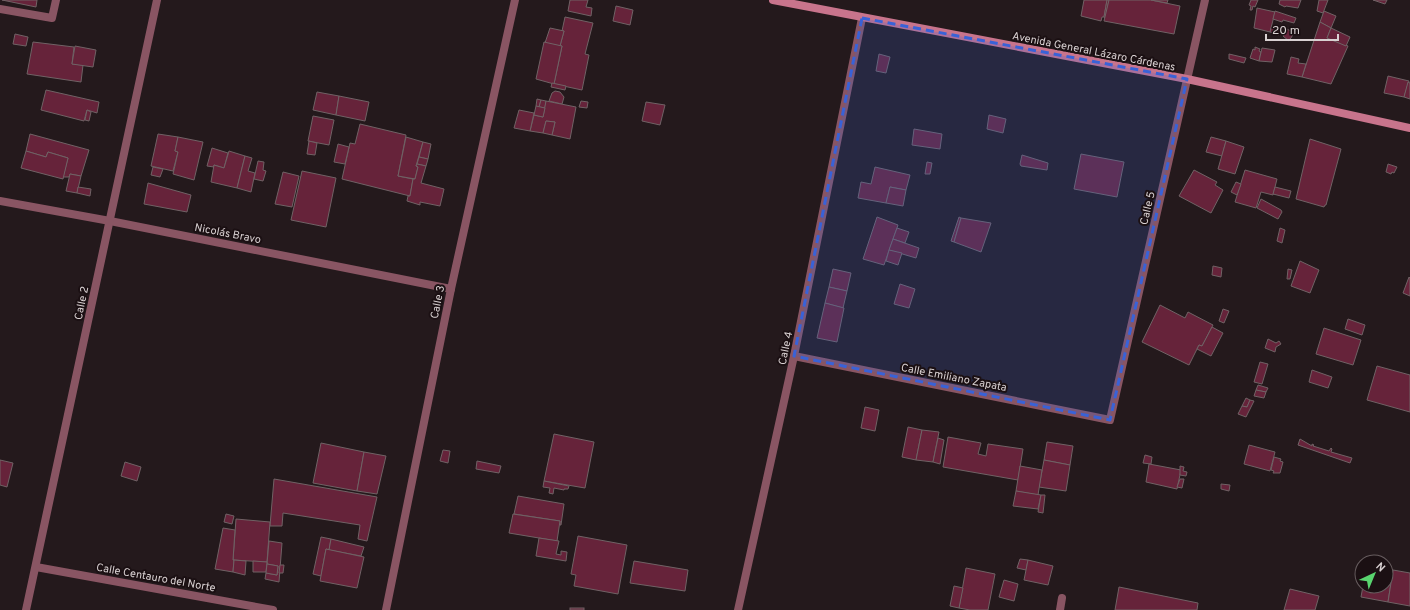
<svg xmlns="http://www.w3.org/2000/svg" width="1410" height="610" viewBox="0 0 1410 610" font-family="Overpass,sans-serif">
<rect width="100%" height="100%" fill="#24191c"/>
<g fill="#66233a" stroke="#706265">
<path d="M2 0H37L36 7Z"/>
<path d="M570 0H588L586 7 592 8 591 16 568 11Z"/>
<path d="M1084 0H1107L1104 17H1102L1101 21 1081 16Z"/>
<path d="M1107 0H1109L1105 18 1104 17Z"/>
<path d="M1109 0H1151L1180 6 1174 34 1104 21Z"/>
<path d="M1151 0H1168L1167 3Z"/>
<path d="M1251 0H1258L1255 7 1253 6 1252 10H1250L1251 6 1249 5Z"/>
<path d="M1280 0H1301L1298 8 1286 6 1285 7 1279 4Z"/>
<path d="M1319 0H1328L1323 13 1317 11Z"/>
<path d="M1373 0H1387L1385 4Z"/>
<path d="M616 6 633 10 630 25 613 21Z"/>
<path d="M1257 8 1275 12 1270 32 1254 28Z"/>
<path d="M1275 11 1296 18 1294 23 1283 20 1282 22 1273 19Z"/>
<path d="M1324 11 1336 16 1331 28 1320 22Z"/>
<path d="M565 17 593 23 585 54 589 55 582 90 554 84 562 46H560L564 31H562Z"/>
<path d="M1320 22 1331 28 1327 38 1348 46 1331 84 1302 77Z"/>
<path d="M550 28 564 31 560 46 545 43Z"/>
<path d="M1271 28 1280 31 1279 35 1270 32Z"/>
<path d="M1331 28 1350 37 1346 46 1327 38Z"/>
<path d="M1287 29 1294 33 1289 41 1283 36Z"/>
<path d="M15 34 28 37 26 46 13 44Z"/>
<path d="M33 42 74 47 72 64 83 65 81 82 27 74Z"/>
<path d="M544 42 562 46 554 84 536 79Z"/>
<path d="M75 46 96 50 93 67 72 64Z"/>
<path d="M1255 47 1260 49 1259 51 1261 52 1259 61 1250 58 1253 49 1255 50Z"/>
<path d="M1262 48 1275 50 1272 62 1259 61Z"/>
<path d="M879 54 890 57 886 73 876 71Z"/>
<path d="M1229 54 1246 58 1244 63 1229 59Z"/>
<path d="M1291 57 1299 59 1298 63 1306 64 1302 77 1287 74Z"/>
<path d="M1388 76 1409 81 1404 97 1384 93Z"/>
<path d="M1408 82 1410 83V99L1404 97Z"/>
<path d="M552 83 566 86 565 90 551 87Z"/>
<path d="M46 90 99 102 97 113 87 110 84 121 41 110Z"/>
<path d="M555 91 560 92 564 97 562 104 549 101 552 93Z"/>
<path d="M317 92 339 96 336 115 313 110Z"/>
<path d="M339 96 369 102 365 121 336 115Z"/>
<path d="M537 99 541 100 539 107 536 106Z"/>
<path d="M541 100 546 101 545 108 539 107Z"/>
<path d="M546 101 576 107 570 139 552 135 555 122 546 121 543 133 530 131 534 115 543 117Z"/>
<path d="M581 101 588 102 587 108 579 107Z"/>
<path d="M646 102 665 105 660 125 642 121Z"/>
<path d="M536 106 545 108 543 117 534 115Z"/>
<path d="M87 110 91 112 89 121 85 120Z"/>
<path d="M519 110 534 113 530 131 514 128Z"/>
<path d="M989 115 1006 119 1003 133 987 129Z"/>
<path d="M313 116 334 120 329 145 308 141Z"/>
<path d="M546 121 555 122 552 135 543 133Z"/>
<path d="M360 124 406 135 398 176 413 179 410 196 342 179 350 143 355 144Z"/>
<path d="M914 129 942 134 940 149 912 145Z"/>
<path d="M30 134 89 150 81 176 70 174 69 177H63L68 158 48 152 46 157 26 151Z"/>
<path d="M158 134 178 137 175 151 178 152 173 171 151 166Z"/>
<path d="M178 137 203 142 194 180 173 174 178 152 175 151Z"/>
<path d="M406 137 423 142 416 166 418 167 415 179 398 176Z"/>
<path d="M1211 137 1226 141 1222 156 1206 152Z"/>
<path d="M1310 139 1341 149 1326 205H1325L1324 207 1296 199Z"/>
<path d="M309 141 317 143 315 155 307 154Z"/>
<path d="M1226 141 1244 147 1235 174 1218 169Z"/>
<path d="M423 142 431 144 428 159 419 157Z"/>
<path d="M338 144 349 147 345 164 334 162Z"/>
<path d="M212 148 228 153 224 168 214 165V167L207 166Z"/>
<path d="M26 151 46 157 48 152 68 158 63 179 21 168Z"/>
<path d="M229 151 245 156 237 188 211 182 214 165 224 168Z"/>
<path d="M1081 154 1124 162 1117 197 1074 189Z"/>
<path d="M1022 155 1048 163 1047 170 1021 166 1020 164Z"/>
<path d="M245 156 252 158 248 171 255 173 251 192 237 188Z"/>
<path d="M419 157 428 159 426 166 417 164Z"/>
<path d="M258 161 264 162 263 170 266 171 263 181 254 179Z"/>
<path d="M927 162 932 163 930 174H925Z"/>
<path d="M417 164 426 166 421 183 444 189 440 206 420 202V205L407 201 408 196H410L413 179H415L418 167 416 166Z"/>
<path d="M1388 164 1397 167 1394 173 1392 172 1391 174 1386 172Z"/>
<path d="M153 167 163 169 160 177 151 175Z"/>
<path d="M875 167 910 175 906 190 890 187 886 203 858 198 861 182 871 184Z"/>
<path d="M1194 170 1217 182 1215 185 1223 190 1211 213 1179 196Z"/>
<path d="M1245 170 1277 179 1273 195 1261 192 1256 208 1235 202Z"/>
<path d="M302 171 336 178 326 227 291 220Z"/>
<path d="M283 172 299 176 292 207 275 204Z"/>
<path d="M70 174 81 176 77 193 66 191Z"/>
<path d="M1236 182 1241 184 1237 195 1231 192Z"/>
<path d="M148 183 191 195 187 212 144 204Z"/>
<path d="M78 187 91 189 90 196 77 193Z"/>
<path d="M890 187 906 190 903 206 886 203Z"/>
<path d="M1275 187 1291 191 1289 198 1273 194Z"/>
<path d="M1261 199 1281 210 1282 212 1278 219 1257 208Z"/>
<path d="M877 217 898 225 884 265 863 259Z"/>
<path d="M959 217 961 218 954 242 951 241Z"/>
<path d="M961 218 991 223 981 252 954 242Z"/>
<path d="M897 228 909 232 905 243 893 239Z"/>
<path d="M1280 228 1285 230 1282 243 1277 241Z"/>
<path d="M893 239 919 248 916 258 889 250Z"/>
<path d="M889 250 902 253 898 265 886 261Z"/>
<path d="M1300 261 1319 270 1310 293 1291 286Z"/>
<path d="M1213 266 1222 268 1221 277 1212 275Z"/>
<path d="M833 269 851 273 847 291 829 287Z"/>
<path d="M1288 269 1292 270 1290 279H1287Z"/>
<path d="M1409 277 1410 278V296L1403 293Z"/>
<path d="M900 284 915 289 909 308 894 304Z"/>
<path d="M829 287 847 291 843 308 825 303Z"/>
<path d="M825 303 844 308 837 342 817 338Z"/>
<path d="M1160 305 1185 318 1188 312 1213 325 1202 346 1199 345 1189 365 1142 342Z"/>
<path d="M1223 309 1229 311 1224 323 1219 321Z"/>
<path d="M1348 319 1365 325 1362 335 1345 329Z"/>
<path d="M1212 327 1223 333 1211 356 1197 349 1199 345 1202 346Z"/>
<path d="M1324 328 1361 340 1353 365 1316 354Z"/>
<path d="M1268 339 1276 343 1279 341 1281 344 1276 347 1275 352 1265 348Z"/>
<path d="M1260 362 1268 364 1262 384 1254 382Z"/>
<path d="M1377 366 1410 375V412L1367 400Z"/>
<path d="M1312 370 1332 377 1328 388 1309 382Z"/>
<path d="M1258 385 1268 388 1266 392 1256 390Z"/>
<path d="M1256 390 1266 392 1264 398 1254 396Z"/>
<path d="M1246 398 1250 400 1247 407 1242 406Z"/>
<path d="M1250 400 1254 401 1246 417 1238 414 1242 406 1247 407Z"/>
<path d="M865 407 879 410 875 431 861 428Z"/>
<path d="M908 427 922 430 916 460 902 457Z"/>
<path d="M922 430 939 432 933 462 916 460Z"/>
<path d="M554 434 594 442 585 488 544 481Z"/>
<path d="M948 437 981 443 978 454 986 456 988 444 1023 449 1018 480 943 467Z"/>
<path d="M938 438 944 440 940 464 933 462Z"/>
<path d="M1300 439 1312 446V444L1314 445 1313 446 1329 451 1331 448 1332 449 1331 452 1352 458 1350 463 1298 445Z"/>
<path d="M1047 442 1073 446 1070 465 1044 460Z"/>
<path d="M321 443 364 452 357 491 313 483Z"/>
<path d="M1249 445 1275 452 1270 471 1244 464Z"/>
<path d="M443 450 450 451 448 463 440 461Z"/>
<path d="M364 452 386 456 377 494 357 491Z"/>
<path d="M1145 455 1152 457 1151 464 1143 463Z"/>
<path d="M1274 457 1281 459 1280 461 1283 462 1280 473H1273L1274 471 1271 470Z"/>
<path d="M0 460 13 463 7 487 0 485Z"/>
<path d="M1044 460 1070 465 1066 491 1039 487Z"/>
<path d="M477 461 501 466 499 473 476 469Z"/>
<path d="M125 462 141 467 137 481 121 476Z"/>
<path d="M1149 464 1181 470 1177 489 1146 482Z"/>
<path d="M1020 466 1042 470 1038 495 1016 491Z"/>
<path d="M1180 466 1184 467 1183 471 1187 472 1186 476 1180 475Z"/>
<path d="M274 479 377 497 367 541 358 539 360 525 283 513 282 526H270Z"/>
<path d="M1180 479H1184L1182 488 1177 487Z"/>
<path d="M544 481 569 486 568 489H564V490L554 488 553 494 549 493 550 488 543 487Z"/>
<path d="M1221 484 1230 485 1229 491 1221 489Z"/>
<path d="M1016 491 1041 495 1038 509 1013 506Z"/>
<path d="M1041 495H1045L1043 513 1038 512Z"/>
<path d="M518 496 564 504 561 525H560V521L514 514Z"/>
<path d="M226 514 234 516 232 524 224 522Z"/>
<path d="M513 514 560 521 557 541 509 533Z"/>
<path d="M236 519 270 522 267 562 233 560Z"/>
<path d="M223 528 235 530 233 560H234L233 572 215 569Z"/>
<path d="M578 536 627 545 618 594 574 586 576 575 571 574Z"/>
<path d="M321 537 331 539 329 550 326 549 321 576 313 574Z"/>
<path d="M539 538 559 541 556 554 561 555V551L567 552 566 561 536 556Z"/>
<path d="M331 539 364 547 361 556 329 550Z"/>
<path d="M269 541 282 543 279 582 265 579 266 573 277 575 278 566 267 564Z"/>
<path d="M326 549 364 557 357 588 320 581Z"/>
<path d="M1020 559 1028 560 1026 570 1017 568Z"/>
<path d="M234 560 246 561 245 575 233 572Z"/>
<path d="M1028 560 1053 566 1048 585 1024 580Z"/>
<path d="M253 561 267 562 266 572H253Z"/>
<path d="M634 561 688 570 685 591 630 583Z"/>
<path d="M267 564 278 566 277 575 266 573Z"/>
<path d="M280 565H284L283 573H279Z"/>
<path d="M966 568 995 574 988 610H970L959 608Z"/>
<path d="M1386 569 1393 570 1388 602 1361 597 1363 586H1386Z"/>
<path d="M1393 570 1410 573V606L1388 602Z"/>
<path d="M1004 580 1018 584 1014 601 999 597Z"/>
<path d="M954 586 963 588 959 608 950 606Z"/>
<path d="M1119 587 1198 603 1197 610H1115Z"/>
<path d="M1290 589 1319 596 1315 610H1284Z"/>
<rect x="570" y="608" width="14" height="2"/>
</g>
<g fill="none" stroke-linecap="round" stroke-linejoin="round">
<path stroke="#895563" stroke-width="8" d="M0 9 52 18 56 0"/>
<g stroke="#895563" stroke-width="8">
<path d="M0 201 110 221 451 289"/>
<path d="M794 356 1110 420 1205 0"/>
<path d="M36 567 273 610"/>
<path d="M26 610 157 0"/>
<path d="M386 610 451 289 515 0"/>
<path d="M738 610 794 356 862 18"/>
<path d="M1060 610 1062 598"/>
</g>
<path stroke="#c8748c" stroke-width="8" d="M773 0 1187 79 1410 128"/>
</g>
<path fill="#3962d7" fill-opacity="0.2" stroke="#3962d7" stroke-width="3" stroke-dasharray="8 5" stroke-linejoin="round" d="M862 18 1187 79 1110 420 794 356Z"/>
<g text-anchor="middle" stroke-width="4" stroke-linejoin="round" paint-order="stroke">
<g font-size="11" fill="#d9d1d2" stroke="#1b1013">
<text transform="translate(1094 51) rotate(11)" y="4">Avenida General Lázaro Cárdenas</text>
<text transform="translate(1147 208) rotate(-77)" y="4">Calle 5</text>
<text transform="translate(228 233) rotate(11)" y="4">Nicolás Bravo</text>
<text transform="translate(437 302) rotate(-78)" y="4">Calle 3</text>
<text transform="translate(81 303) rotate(-78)" y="4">Calle 2</text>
<text transform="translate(785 348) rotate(-78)" y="4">Calle 4</text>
<text transform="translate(954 377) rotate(11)" y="4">Calle Emiliano Zapata</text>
<text transform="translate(156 577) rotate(10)" y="4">Calle Centauro del Norte</text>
</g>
</g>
<g transform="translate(1374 574) rotate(44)"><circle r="19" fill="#1b1013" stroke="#675d5f"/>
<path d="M0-3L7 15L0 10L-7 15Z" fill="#59d56f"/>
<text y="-6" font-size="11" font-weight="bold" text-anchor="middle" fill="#d9d1d2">N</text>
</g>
<path d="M1266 34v6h72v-6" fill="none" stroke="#d9d1d2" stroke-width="2"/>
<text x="1272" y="34" font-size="12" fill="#d9d1d2" stroke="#1b1013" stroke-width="3" paint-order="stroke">20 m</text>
</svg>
